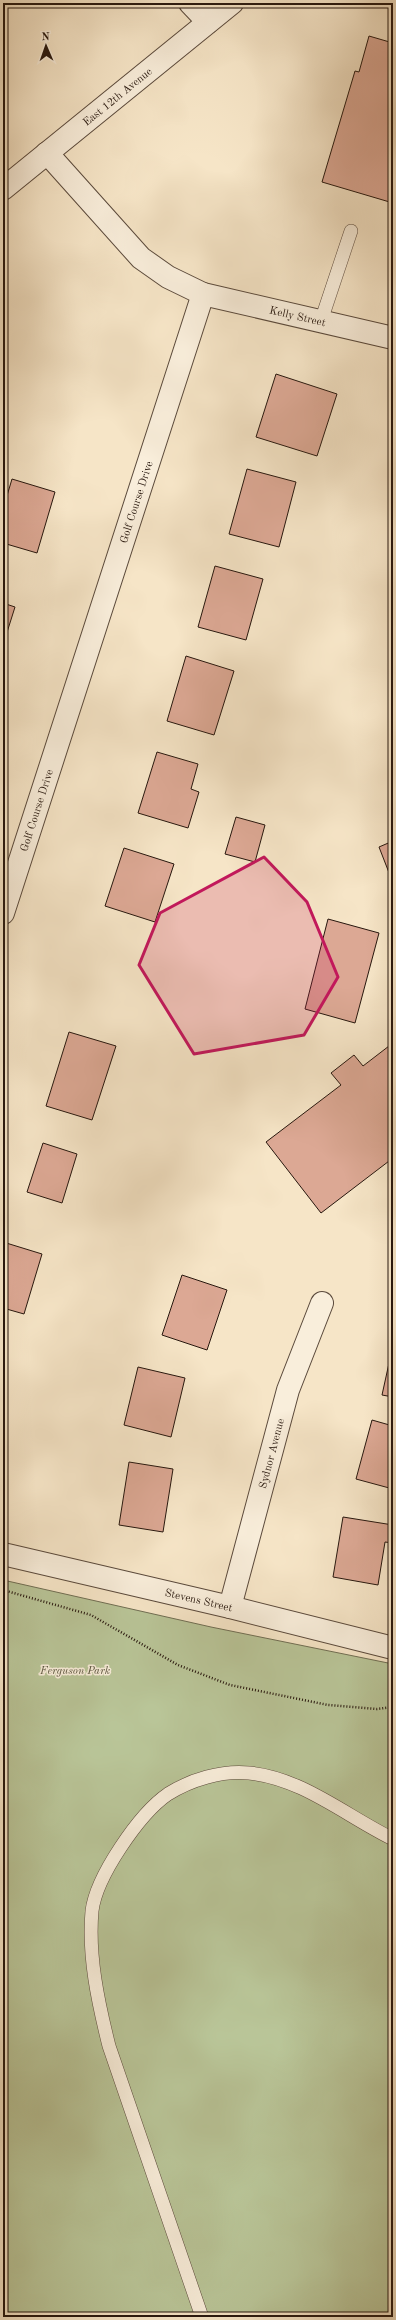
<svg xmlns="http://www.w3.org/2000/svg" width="396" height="2320" viewBox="0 0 396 2320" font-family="'Old Standard TT',serif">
<rect width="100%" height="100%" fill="#f6e5c7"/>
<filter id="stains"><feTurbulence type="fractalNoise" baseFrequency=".005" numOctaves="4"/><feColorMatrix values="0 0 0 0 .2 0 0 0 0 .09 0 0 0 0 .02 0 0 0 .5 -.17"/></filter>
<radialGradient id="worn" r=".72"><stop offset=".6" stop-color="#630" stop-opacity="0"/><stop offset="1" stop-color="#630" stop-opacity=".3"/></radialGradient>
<path fill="#b9c598" stroke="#706e53" d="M3 1580 211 1627 393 1664V2317H3Z"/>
<g fill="#dca894" stroke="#27170e">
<path d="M369 36 393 43V203L322 182 355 71 359 72Z"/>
<path d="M276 374 337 394 317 456 256 437Z"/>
<path d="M247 469 296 482 279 547 229 534Z"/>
<path d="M12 479 55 492 37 553 3 543V509Z"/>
<path d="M215 566 263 579 246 640 198 627Z"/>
<path d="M3 603 15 607 3 645Z"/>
<path d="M186 656 234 671 214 735 167 721Z"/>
<path d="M157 752 198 764 191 789 199 792 188 828 138 813Z"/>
<path d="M236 817 265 825 255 862 225 854Z"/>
<path d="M393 841V883L379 847Z"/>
<path d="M124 848 174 864 155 922 105 906Z"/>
<path d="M328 919 379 933 355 1023 305 1009Z"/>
<path d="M69 1032 116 1046 92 1120 46 1106Z"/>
<path d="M389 1046 393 1052V1158L321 1213 266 1142 341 1085 331 1073 354 1055 363 1066Z"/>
<path d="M43 1143 77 1154 62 1203 27 1192Z"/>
<path d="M3 1242 42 1254 24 1314 3 1308Z"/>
<path d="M182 1275 227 1290 207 1350 162 1335Z"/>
<path d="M393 1345V1397L382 1395Z"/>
<path d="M138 1367 185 1378 171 1437 124 1425Z"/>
<path d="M372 1420 393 1426V1489L356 1479Z"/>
<path d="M129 1462 173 1469 163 1532 119 1525Z"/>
<path d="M343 1517 393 1525V1543L385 1542 378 1585 333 1577Z"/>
</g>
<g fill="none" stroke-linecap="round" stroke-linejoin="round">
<defs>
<g id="service">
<path d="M321 321 351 231"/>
<path d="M202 2317 109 2046C98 2002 88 1956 92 1911 96 1877 139 1814 168 1794 190 1780 222 1770 249 1773 302 1778 346 1816 393 1839"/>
</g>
<g id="minor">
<path d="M190 3 208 22"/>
<path id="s1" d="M47 153 141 258 168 277 203 294 393 338"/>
<path id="s2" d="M3 189 232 3"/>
<path id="s3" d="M3 913 203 294"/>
<path id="s4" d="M3 1554 230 1607 393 1648"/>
<path id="s5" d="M230 1607 288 1390 322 1303"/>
</g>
</defs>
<use href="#service" stroke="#5b4a3c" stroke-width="14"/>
<use href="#minor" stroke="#5b4a3c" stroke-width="24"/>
<path stroke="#27170e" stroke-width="2.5" stroke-dasharray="1 2" stroke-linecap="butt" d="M3 1590 91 1615 178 1665 230 1685 328 1705 377 1709 393 1707"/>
<use href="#service" stroke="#f9eedb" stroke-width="13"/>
<use href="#minor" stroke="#f9eedb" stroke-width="22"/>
</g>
<path fill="#c2185b" fill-opacity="0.2" stroke="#c2185b" stroke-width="3" stroke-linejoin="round" d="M264 857 307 902 338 977 304 1035 194 1054 139 965 160 913Z"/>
<g text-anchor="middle" stroke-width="3" stroke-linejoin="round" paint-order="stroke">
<g font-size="11" fill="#27170e" stroke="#f9eedb">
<text dy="4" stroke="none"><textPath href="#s2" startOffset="147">East 12th Avenue</textPath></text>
<text dy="4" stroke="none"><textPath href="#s1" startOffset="310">Kelly Street</textPath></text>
<text dy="4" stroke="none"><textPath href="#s3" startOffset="432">Golf Course Drive</textPath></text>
<text dy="4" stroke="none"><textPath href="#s3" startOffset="108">Golf Course Drive</textPath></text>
<text dy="4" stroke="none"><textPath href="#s5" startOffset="159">Sydnor Avenue</textPath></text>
<text dy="4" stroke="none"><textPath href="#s4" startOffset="201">Stevens Street</textPath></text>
</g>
<g font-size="11" font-style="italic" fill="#5a543e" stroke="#f9eedb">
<text x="75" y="1674">Ferguson Park</text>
</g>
</g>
<rect width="396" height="2320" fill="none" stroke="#f6e5c7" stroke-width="16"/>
<rect x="4" y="4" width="388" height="2312" fill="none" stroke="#27170e" stroke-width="2"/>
<rect x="8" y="8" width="380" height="2304" fill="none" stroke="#27170e"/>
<g transform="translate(46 46) rotate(358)" stroke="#f9eedb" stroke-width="3" paint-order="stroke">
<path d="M0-3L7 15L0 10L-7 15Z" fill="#27170e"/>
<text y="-6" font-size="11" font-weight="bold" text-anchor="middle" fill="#27170e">N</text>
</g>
<rect width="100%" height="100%" filter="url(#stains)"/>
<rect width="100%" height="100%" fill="url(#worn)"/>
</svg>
